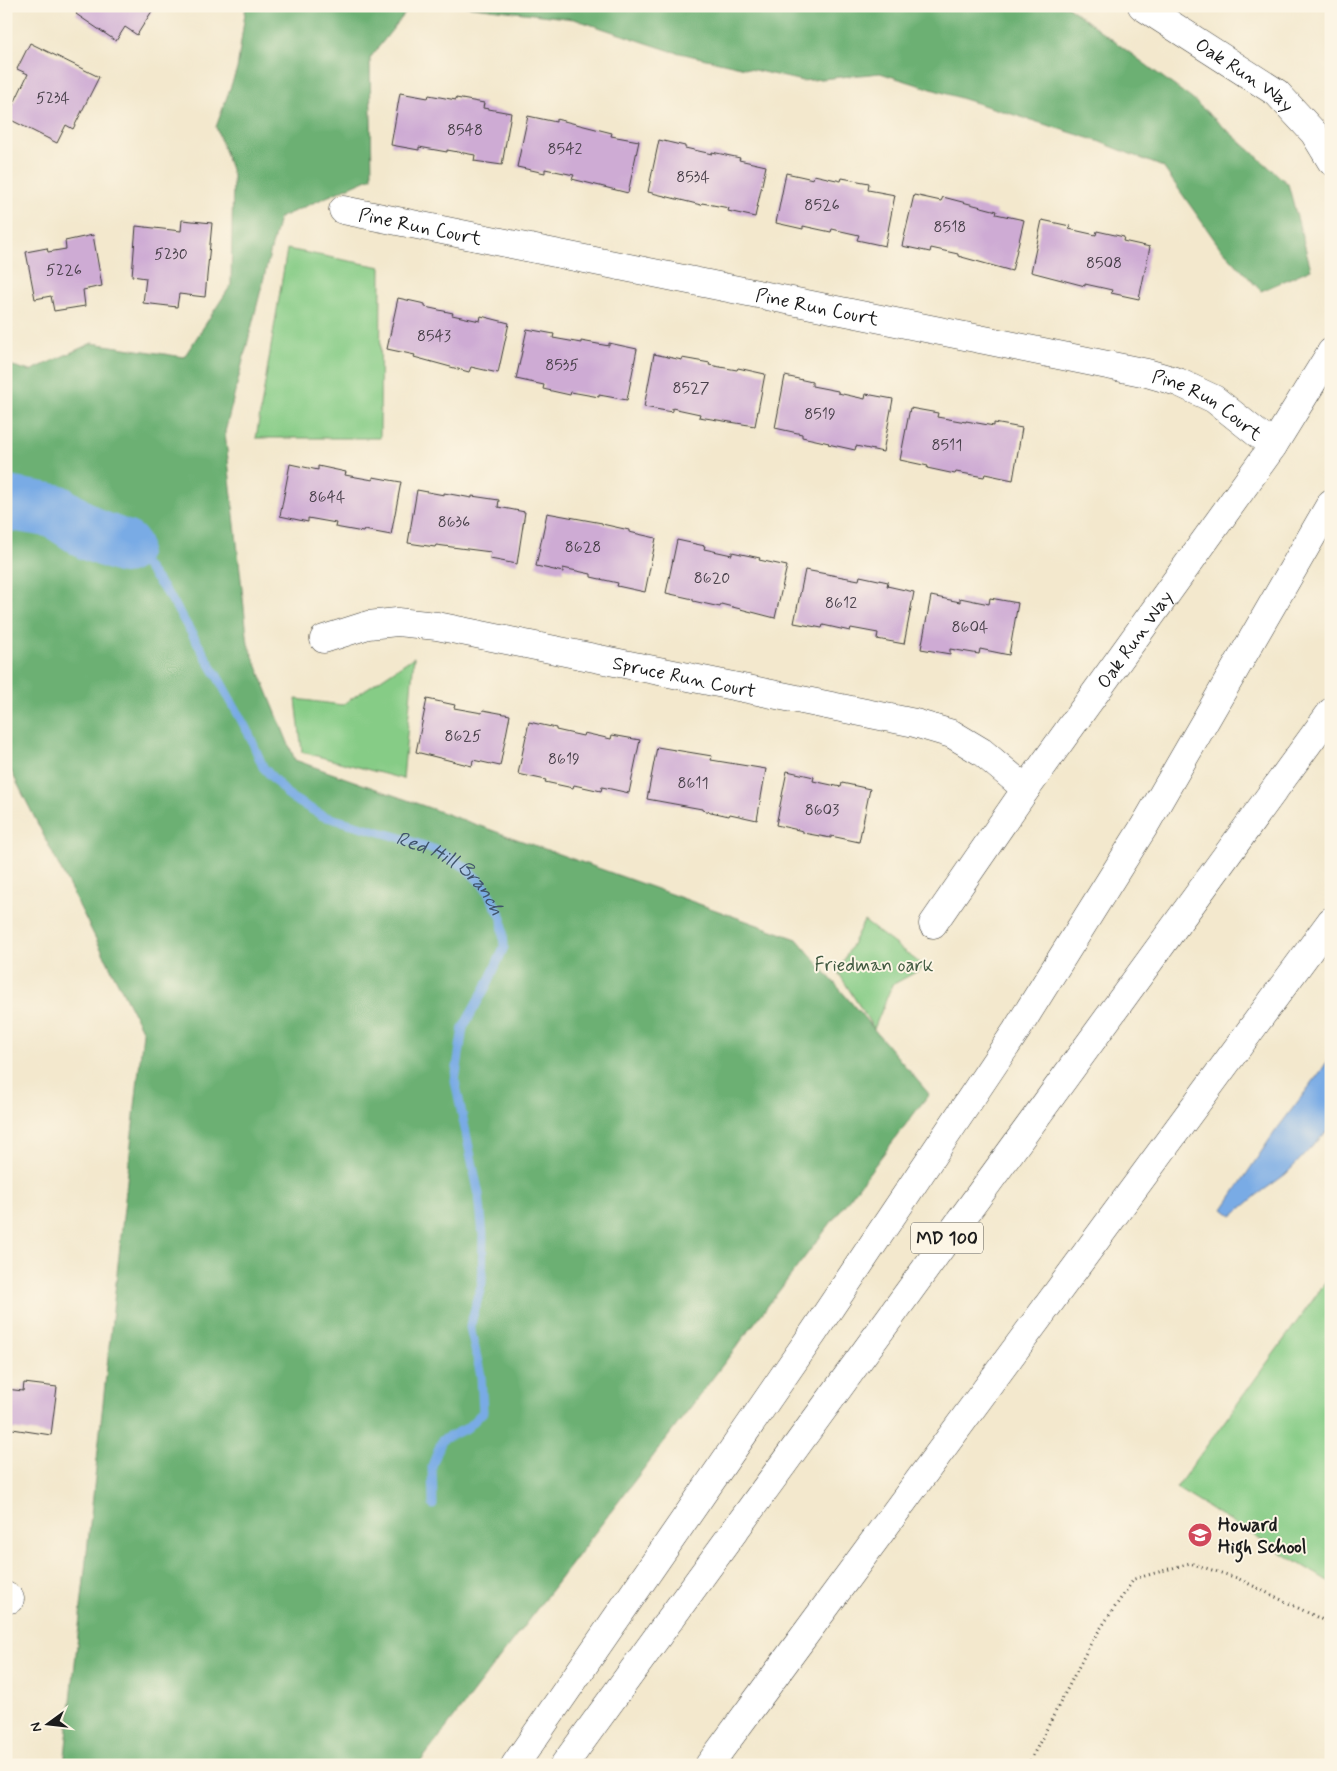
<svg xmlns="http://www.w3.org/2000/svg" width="1337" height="1771" viewBox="0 0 1337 1771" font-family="Mynerve,sans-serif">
<rect width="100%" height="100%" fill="#fcf5e5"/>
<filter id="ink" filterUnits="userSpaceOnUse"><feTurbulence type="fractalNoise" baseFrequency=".02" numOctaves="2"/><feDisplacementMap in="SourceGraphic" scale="10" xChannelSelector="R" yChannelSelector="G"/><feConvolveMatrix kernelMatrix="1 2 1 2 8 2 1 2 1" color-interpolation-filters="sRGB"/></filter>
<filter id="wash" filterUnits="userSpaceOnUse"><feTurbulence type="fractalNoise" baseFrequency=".0096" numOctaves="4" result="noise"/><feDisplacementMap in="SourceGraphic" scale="20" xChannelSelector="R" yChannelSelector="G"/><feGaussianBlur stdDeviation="1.12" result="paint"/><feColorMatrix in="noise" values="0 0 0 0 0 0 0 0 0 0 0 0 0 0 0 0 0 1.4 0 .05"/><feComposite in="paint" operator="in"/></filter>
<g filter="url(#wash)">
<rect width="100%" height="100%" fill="#f3e8cd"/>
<g fill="#86cc86" stroke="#517451">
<path d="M287 249 381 267 380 438H256Z"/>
<path d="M414 657 403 779 302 752 296 699 342 705Z"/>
<path d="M864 921 925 967 892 985 874 1029 838 972Z"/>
<path d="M1331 1275V1583L1176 1488Z"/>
</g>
<g fill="#6cb073" stroke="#446648">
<path d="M246 6H411L370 58 372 177 279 218 225 432 248 644 295 760 797 939 929 1094 418 1765H64L143 1032 6 761V364L30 371 92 343 184 357 231 285 233 175 216 127 237 69Z"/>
<path d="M465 6H1067L1192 99 1288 184 1311 269 1261 291 1219 246 1163 167 1095 140 880 73 802 81 671 51 574 19Z"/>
</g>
<path fill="#79abe5" stroke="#4a6480" d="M1331 1055V1127L1286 1174 1257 1195 1232 1216 1223 1209 1274 1133 1321 1071Z"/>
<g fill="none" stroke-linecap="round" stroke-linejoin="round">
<path stroke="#79abe5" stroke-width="9" id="s1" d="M124 547 146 566 170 597 220 681 249 734 263 767 290 797 323 816 398 837 436 850 465 867 485 887 502 918 504 947 488 983 463 1028 455 1081 479 1195 483 1235 482 1283 470 1327 481 1376 483 1412 467 1428 442 1440 432 1466 433 1505"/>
<path stroke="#79abe5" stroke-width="54" d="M6 503 55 511 92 535 124 547"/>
</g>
<g id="blocks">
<g fill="#ceabd4">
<path d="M82 6H145L152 11 137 35 125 27 116 41 76 14Z"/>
<path d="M30 43 99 77 73 129 66 125 57 143 7 118 28 74 17 69Z"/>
<path d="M400 93 428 98 429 95 456 100V98L484 103 483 108 511 113 502 165 474 161 475 155 447 150V152L419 147V150L391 145Z"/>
<path d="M528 116 556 122V119L612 133 611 136 639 141 628 193 572 179 574 175 545 169V173L517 167Z"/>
<path d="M659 140 685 146V148L712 154V152L740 158 739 160 766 166 755 217 728 211 729 208 702 203 701 205 648 192Z"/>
<path d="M786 173 813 179 814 175 841 181 842 178 869 183 868 190 895 195 885 246 857 240 859 235 832 229 831 232 803 226V229L776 223Z"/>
<path d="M914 195 941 201 943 197 997 211 996 214 1024 220 1012 271 958 256V254L931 248 930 252 902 246Z"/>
<path d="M182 220 212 223 205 297 179 294 177 307 143 303 146 278 132 276 136 226 181 231Z"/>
<path d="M1042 220 1070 226 1069 229 1096 235 1097 231 1124 237 1123 241 1150 247 1139 299 1111 293 1112 290 1085 284V286L1031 272Z"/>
<path d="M93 235 102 286 83 290 85 306 54 311 51 296 35 299 26 252 47 248 48 252 66 249 65 241Z"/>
<path d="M398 298 425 304V307L453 313 452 315 480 321 481 316 509 323 498 373 471 367 469 372 414 357 415 355 387 349Z"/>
<path d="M527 329 554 334 553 338 581 343V341L609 346V343L637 349 627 400 599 395V397L571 392 570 395 543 389 544 385 516 379Z"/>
<path d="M654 354 682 360V358L710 363 709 365 737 370 738 368 765 374 755 426 699 417 700 414 672 408V412L644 407Z"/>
<path d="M785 376 812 382V386L838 391V393L865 399 866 394 893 399 883 452 856 446 855 450 828 444 829 443 802 437V434L775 428Z"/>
<path d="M910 408 938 413 937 417 966 422V421L994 426V423L1022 428 1013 480 985 474 984 477 956 472 955 474 927 468 928 466 900 460Z"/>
<path d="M290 464 318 470V466L346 472 345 475 373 480V477L401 482 391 535 364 530 363 532 335 527 336 523 308 518V522L280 516Z"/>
<path d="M417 490 444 495V493L472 498V496L499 500 498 507 525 512 517 564 490 559 491 552 436 545 435 547 408 543Z"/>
<path d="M547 513 602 523V524L629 530V532L656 538 645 592 617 586 618 583 591 577V574L563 568V572L536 566Z"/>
<path d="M677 540 705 546 704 549 732 555V552L760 558 759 560 787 566 775 618 721 604 720 607 693 601V599L666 593Z"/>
<path d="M805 570 859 580 860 576 888 582 887 586 914 592 904 644 877 639 878 633 851 628 850 631 823 625 822 628 794 623Z"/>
<path d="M931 596 960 602V598L989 604 990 598 1018 603 1009 655 980 649 979 654 950 649V654L921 649Z"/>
<path d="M427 699 455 705 454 708 482 713 483 710 510 715 500 766 473 760 472 766 416 752Z"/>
<path d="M529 722 556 728V730L583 736 584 733 611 739 612 735 640 740 629 793 602 787 601 791 574 785 573 788 545 782 546 780 518 774Z"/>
<path d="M657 747 712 756 711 760 766 769 757 820 730 814 729 816 702 810V809L647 799Z"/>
<path d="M787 771 814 777 813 781 841 787 842 783 870 789 859 842 831 836V838L803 833V831L776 825Z"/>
<path d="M24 1383 57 1387 51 1435 6 1428V1389L23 1391Z"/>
</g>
</g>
</g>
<g filter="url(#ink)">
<use href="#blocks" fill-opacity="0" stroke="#3c3b37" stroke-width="1"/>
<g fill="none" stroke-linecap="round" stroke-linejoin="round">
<defs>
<g id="minor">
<path id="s2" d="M1142 6 1277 93 1314 133 1331 161"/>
<path id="s3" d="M343 210 1147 373 1178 382 1214 399 1273 446"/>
<path id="s4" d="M324 639 368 625 397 622 437 626 915 723 952 734 982 752 1026 789"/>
<path id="s5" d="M933 924 1026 789 1273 446 1331 352"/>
<path d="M6 1596 10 1599"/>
</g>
<g id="motorway">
<path d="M515 1765 814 1332 1016 1031 1145 825 1331 503"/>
<path d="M564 1765 1331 712"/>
<path d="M709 1765 1331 921"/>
</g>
</defs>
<use href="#minor" stroke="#3c3b37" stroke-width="29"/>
<use href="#motorway" stroke="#3c3b37" stroke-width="29"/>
<path stroke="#3c3b37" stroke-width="3" stroke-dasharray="1 4" stroke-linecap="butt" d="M1028 1765 1092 1641 1134 1579 1190 1563 1237 1578 1331 1624"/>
<use href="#minor" stroke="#fff" stroke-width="28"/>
<use href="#motorway" stroke="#fff" stroke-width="28"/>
</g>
</g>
<defs>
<symbol id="school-disc" viewBox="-11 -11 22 22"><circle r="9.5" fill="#d1495b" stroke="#fcf5e5"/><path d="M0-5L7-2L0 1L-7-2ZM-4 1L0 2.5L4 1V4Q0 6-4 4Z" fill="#fff"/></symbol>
</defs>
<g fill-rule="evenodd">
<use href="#school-disc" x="1186" y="1521" width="28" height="28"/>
</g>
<g text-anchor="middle" stroke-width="4" stroke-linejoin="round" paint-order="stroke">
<g font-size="16" fill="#48404a">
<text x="53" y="103">5234</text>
<text x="465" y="135">8548</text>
<text x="565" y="154">8542</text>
<text x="693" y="182">8534</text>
<text x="822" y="210">8526</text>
<text x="950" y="232">8518</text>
<text x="171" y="259">5230</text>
<text x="1104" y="268">8508</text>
<text x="64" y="275">5226</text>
<text x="434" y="341">8543</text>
<text x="562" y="370">8535</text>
<text x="691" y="393">8527</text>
<text x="820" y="419">8519</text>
<text x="947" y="450">8511</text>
<text x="327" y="502">8644</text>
<text x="454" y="527">8636</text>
<text x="583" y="552">8628</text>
<text x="712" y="583">8620</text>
<text x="841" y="608">8612</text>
<text x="970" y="632">8604</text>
<text x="463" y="741">8625</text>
<text x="564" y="764">8619</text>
<text x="693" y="788">8611</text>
<text x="822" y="815">8603</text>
</g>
<rect fill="#fcf5e5" stroke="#5f5d58" stroke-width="1" x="911" y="1222.5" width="72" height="31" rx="4"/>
<g font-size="18" font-weight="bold" fill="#1c1c1c">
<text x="947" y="1244">MD 100</text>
</g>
<g font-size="19" fill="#1c1c1c" stroke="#fcf5e5">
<text dy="7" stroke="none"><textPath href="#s2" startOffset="124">Oak Run Way</textPath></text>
<text dy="7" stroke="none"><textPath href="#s3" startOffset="79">Pine Run Court</textPath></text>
<text dy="7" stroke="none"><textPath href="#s3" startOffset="484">Pine Run Court</textPath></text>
<text dy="7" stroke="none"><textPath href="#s3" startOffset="889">Pine Run Court</textPath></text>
<text dy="7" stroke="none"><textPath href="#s5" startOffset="349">Oak Run Way</textPath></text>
<text dy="7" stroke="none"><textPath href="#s4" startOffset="368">Spruce Run Court</textPath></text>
</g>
<g font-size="19" fill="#415a41" stroke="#fcf5e5">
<text x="874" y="971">Friedman oark</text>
</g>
<g font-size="19" font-weight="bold" fill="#1c1c1c" stroke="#fcf5e5" text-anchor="start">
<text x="1218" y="1531">Howard<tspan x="1218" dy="22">High School</tspan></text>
</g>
<g font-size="20" font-style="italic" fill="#41556c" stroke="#fcf5e5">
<text dy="7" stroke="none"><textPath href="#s1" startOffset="484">Red Hill Branch</textPath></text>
</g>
</g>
<rect width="1337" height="1771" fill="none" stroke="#fcf5e5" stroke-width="25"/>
<g transform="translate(48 1724) rotate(255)" stroke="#fcf5e5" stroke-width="4" paint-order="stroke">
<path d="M0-4L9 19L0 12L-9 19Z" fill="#1c1c1c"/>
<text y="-8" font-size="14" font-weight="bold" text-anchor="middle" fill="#1c1c1c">N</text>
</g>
</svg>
